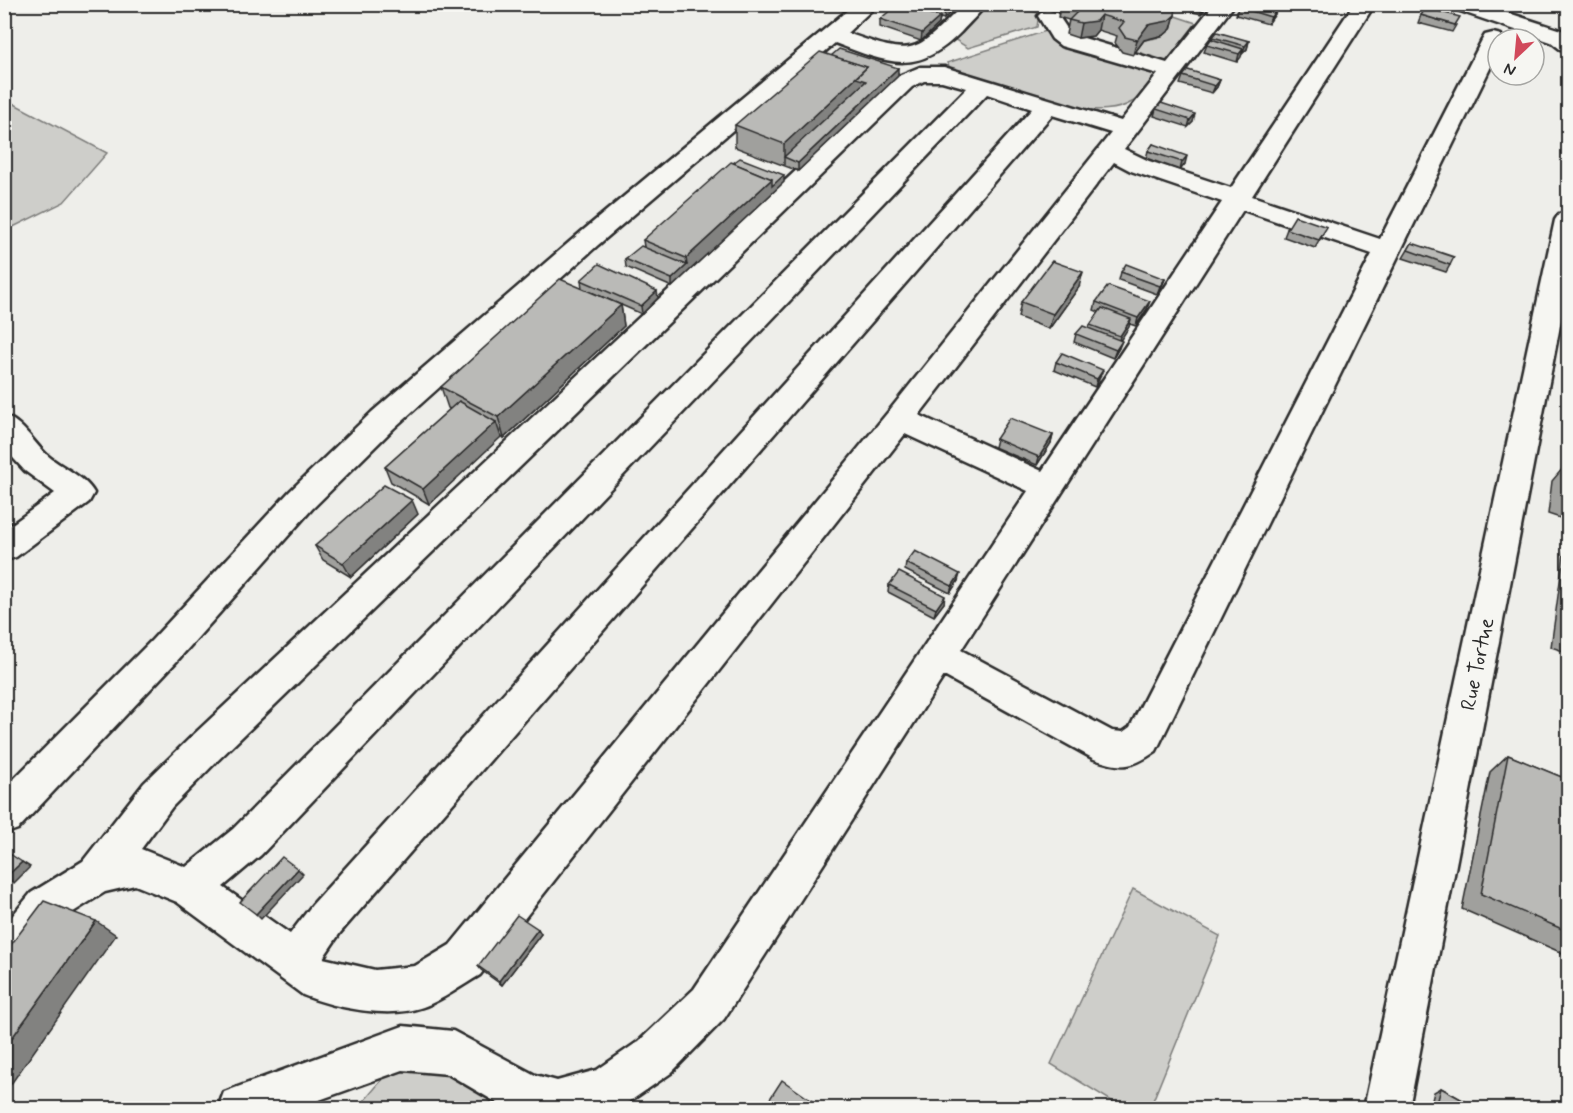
<svg xmlns="http://www.w3.org/2000/svg" width="1573" height="1113" viewBox="0 0 1573 1113" font-family="Mynerve,sans-serif">
<rect width="100%" height="100%" fill="#eeeeea"/>
<filter id="ink" filterUnits="userSpaceOnUse"><feTurbulence type="fractalNoise" baseFrequency=".0167" numOctaves="2"/><feDisplacementMap in="SourceGraphic" scale="12" xChannelSelector="R" yChannelSelector="G"/><feConvolveMatrix kernelMatrix="1 2 1 2 8 2 1 2 1" color-interpolation-filters="sRGB"/></filter>
<g filter="url(#ink)">
<g fill="#cececa" stroke="#7c7c7a" stroke-width="1.5">
<path d="M987 5H1010L1039 13 1037 27 968 48 949 36Z"/>
<path d="M1169 14 1196 23 1168 60 1162 62 1133 55 1144 40C1157 39 1171 36 1172 20Z"/>
<path d="M1046 31 1059 41 1157 73C1150 82 1142 97 1132 102 1116 112 1094 110 1075 109L952 71 947 63Z"/>
<path d="M5 99 107 153 64 202 5 231Z"/>
<path d="M1133 889 1220 936 1150 1108H1123L1051 1064Z"/>
<path d="M392 1068 443 1069 487 1088 505 1108H358Z"/>
</g>
<g fill="none" stroke-linecap="round" stroke-linejoin="round">
<defs>
<g id="minor">
<path d="M855 4H878L847 33C915 57 913 55 964 4H986C979 14 969 23 961 32 916 77 888 63 835 43L598 245 394 428 312 509 176 662 18 829 4 834V789L152 640 290 491 372 412 580 233Z"/>
<path d="M1214 4H1235L1124 149 1149 161 1231 188 1354 4H1375L1252 196 1380 239 1482 40 1485 35 1493 33 1501 35 1503 39H1498V52L1156 751C1132 768 1122 769 1094 759L944 676 724 1019 671 1073 623 1106 616 1108H506L448 1074 403 1070 297 1108H218L224 1092 403 1026 453 1031 535 1075 557 1081 597 1070 639 1041 694 989 1028 491 905 434 480 975C461 986 443 1000 423 1007 389 1019 335 1008 303 995L177 902 135 885 105 892 59 921 19 975 4 981V926L31 893 83 861 144 783 190 738 896 77 920 67H944L1121 121 1158 74 1061 46 1052 39 1038 16 1042 12 1049 10 1056 12 1068 30 1077 36 1167 63ZM924 81H942L967 88 233 829 186 867 141 849 172 807 216 762 912 87ZM987 94 1032 109 312 905 290 934 223 887 261 855ZM1052 115 1111 133 889 411 450 945 415 966 375 970 323 958 340 933ZM1114 162 1131 171 1222 202 1042 471 919 415ZM1243 210 1372 254 1130 727 1123 732 1112 731 961 650Z"/>
<path d="M1448 4H1481L1567 32 1568 50 1560 49 1551 42 1451 8Z"/>
<path d="M1568 212V284L1409 1108H1364L1555 220 1559 214Z"/>
<path d="M4 416C23 422 32 441 46 454 61 468 84 475 94 493L89 502 16 557 4 561V530L55 493 25 471 4 448Z"/>
</g>
</defs>
<use href="#minor" stroke="#2b2b2b" stroke-width="5"/>
<use href="#minor" fill="#f6f6f2" fill-rule="evenodd"/>
</g>
<g fill="#a0a09d" stroke="#2b2b2b" stroke-width="1.5">
<path d="M922 4H956V7L944 19 940 18 939 24 921 41 880 27V19L921 11Z"/>
<path d="M1034 4H1209L1201 14 1176 8 1171 29 1164 35 1144 40 1133 55 1122 52 1115 43 1117 36 1098 30 1093 36 1078 38 1066 34 1069 20 1058 17 1059 13 1034 6Z"/>
<path d="M1238 7 1275 14 1268 24 1236 15Z"/>
<path d="M1421 15 1456 25 1452 32 1418 23Z"/>
<path d="M1213 37 1249 41 1247 49 1242 54 1237 62 1204 52 1207 45 1212 40Z"/>
<path d="M898 76 798 171 735 147V125Z"/>
<path d="M1183 76 1220 80 1217 87 1212 93 1180 84Z"/>
<path d="M1161 103 1193 122 1188 127 1154 116 1156 109Z"/>
<path d="M1153 144 1185 164 1180 170 1146 158 1148 151Z"/>
<path d="M784 182 672 287 626 267 625 259 644 247 643 240Z"/>
<path d="M1287 229 1323 234 1315 248 1284 237Z"/>
<path d="M1412 243 1450 265 1446 272 1403 258Z"/>
<path d="M1121 272 1165 279 1162 286 1157 294 1119 280Z"/>
<path d="M581 280 658 298 642 314 582 288Z"/>
<path d="M1079 287 1049 329 1018 317 1021 302Z"/>
<path d="M1096 302 1147 309 1136 326 1130 324 1120 340 1119 348 1113 358 1074 342 1076 334 1089 328 1090 325 1099 312 1094 310Z"/>
<path d="M621 305 624 326 504 438 501 436 429 504 391 482 385 467 450 409 448 408 441 387Z"/>
<path d="M1056 362 1100 377 1095 387 1054 370Z"/>
<path d="M1053 435 1051 443 1037 465 994 447 996 439Z"/>
<path d="M1569 461V521L1548 514 1552 481Z"/>
<path d="M418 514 351 577 323 560 315 546Z"/>
<path d="M1569 547V653L1551 647 1564 552Z"/>
<path d="M906 563 958 581 950 593 905 570Z"/>
<path d="M889 585 944 603 934 616 888 592Z"/>
<path d="M1508 755 1569 780V956L1462 909 1490 772Z"/>
<path d="M538 929 541 934 502 985 481 970 478 966Z"/>
<path d="M1441 1088 1477 1108H1430L1434 1092Z"/>
</g>
<g fill="#828280" stroke="#2b2b2b" stroke-width="1.5">
<path d="M952 4H956V7L944 19 945 11Z"/>
<path d="M1204 4H1209L1201 14Z"/>
<path d="M1278 7 1275 14 1268 24 1271 17Z"/>
<path d="M1101 15 1098 30 1093 36 1078 38 1081 23Z"/>
<path d="M1175 15 1171 29 1164 35 1144 40 1133 55 1137 40 1148 25Z"/>
<path d="M940 17 939 24 921 41 922 33Z"/>
<path d="M1249 41 1247 49 1242 54 1245 46Z"/>
<path d="M1243 49 1241 57 1237 62 1239 54Z"/>
<path d="M867 67 866 89 784 157V165V144Z"/>
<path d="M898 68V76L798 171V163Z"/>
<path d="M1220 80 1217 87 1212 93 1215 86Z"/>
<path d="M1195 114 1193 122 1188 127 1190 120Z"/>
<path d="M1187 156 1185 164 1180 170 1182 162Z"/>
<path d="M784 175V182L672 287V279L687 265 686 258 772 179Z"/>
<path d="M1083 272 1079 287 1049 329 1053 314Z"/>
<path d="M1165 279 1162 286 1157 294 1160 286Z"/>
<path d="M657 291 658 298 642 314 641 306Z"/>
<path d="M1150 301 1147 309 1136 326 1138 318Z"/>
<path d="M621 305 624 326 504 438 498 417Z"/>
<path d="M1131 319 1129 327 1118 344 1120 336Z"/>
<path d="M1122 341 1119 348 1113 358 1116 350Z"/>
<path d="M1103 370 1100 377 1095 387 1097 379Z"/>
<path d="M496 422 501 437 429 504 423 489Z"/>
<path d="M1053 435 1051 443 1037 465 1039 457Z"/>
<path d="M412 500 418 514 351 577 343 563Z"/>
<path d="M960 574 958 581 950 593 952 586Z"/>
<path d="M945 596 944 603 934 616 936 609Z"/>
<path d="M22 862 30 867 14 883 6 877Z"/>
<path d="M298 869 303 874 261 919 256 914Z"/>
<path d="M96 921 116 935 4 1094V1049Z"/>
<path d="M538 929 541 934 502 985 499 981Z"/>
</g>
<g fill="#babab7" stroke="#2b2b2b" stroke-width="1.5">
<path d="M898 4H901L940 17 922 33 880 19Z"/>
<path d="M922 4H952L945 11Z"/>
<path d="M1069 4H1176V6L1175 15 1168 21 1148 25 1137 40 1125 37 1119 28 1124 22 1101 15 1096 21 1081 23 1069 20 1081 8Z"/>
<path d="M1240 4H1269L1278 7 1271 17 1238 7Z"/>
<path d="M1426 8 1460 17 1455 25 1421 15Z"/>
<path d="M1217 32 1249 41 1245 46 1213 37Z"/>
<path d="M1211 39 1243 49 1239 54 1207 45Z"/>
<path d="M839 49 898 68 798 163 784 157 866 81 856 78 867 67 831 56Z"/>
<path d="M820 52 867 67 784 144 735 125Z"/>
<path d="M1188 70 1220 80 1215 86 1183 76Z"/>
<path d="M1161 103 1195 114 1190 120 1156 109Z"/>
<path d="M1153 144 1187 156 1182 162 1148 151Z"/>
<path d="M740 158 784 175 772 186V179L733 163Z"/>
<path d="M731 162 772 179 686 258 643 240Z"/>
<path d="M1295 216 1327 227 1319 240 1287 229Z"/>
<path d="M1412 243 1454 257 1450 265 1408 250Z"/>
<path d="M641 246 687 265 672 279 625 259Z"/>
<path d="M1052 261 1083 272 1053 314 1021 302Z"/>
<path d="M599 264 657 291 641 306 581 280Z"/>
<path d="M1126 264 1165 279 1160 286 1121 272Z"/>
<path d="M560 279 621 305 498 417 441 387Z"/>
<path d="M1108 286 1150 301 1138 318 1096 302Z"/>
<path d="M1102 308 1131 319 1120 336 1090 325Z"/>
<path d="M1083 326 1122 341 1116 350 1076 334Z"/>
<path d="M1062 353 1103 370 1097 379 1056 362Z"/>
<path d="M459 401 496 422 423 489 385 467Z"/>
<path d="M1010 418 1053 435 1039 457 996 439Z"/>
<path d="M1569 464V494L1566 493Z"/>
<path d="M384 485 412 500 343 563 315 546Z"/>
<path d="M915 551 960 574 952 586 906 563Z"/>
<path d="M899 572 945 596 936 609 889 585Z"/>
<path d="M1569 600V635L1564 633Z"/>
<path d="M1508 755 1569 780V932L1481 894Z"/>
<path d="M4 850 22 862 6 877 4 876Z"/>
<path d="M282 857 298 869 256 914 240 902Z"/>
<path d="M44 901 96 921 4 1049V954Z"/>
<path d="M517 915 538 929 499 981 478 966Z"/>
<path d="M782 1080 822 1108H764Z"/>
<path d="M1441 1088 1477 1108H1436Z"/>
</g>
</g>
<g text-anchor="middle" stroke-width="6" stroke-linejoin="round" paint-order="stroke">
<g font-size="21" fill="#2b2b2b" stroke="#f6f6f2">
<text transform="translate(1477 664) rotate(-78)" y="7">Rue Tortue</text>
</g>
</g>
<rect width="1573" height="1113" fill="none" stroke="#f6f6f2" stroke-width="24"/>
<rect x="12" y="12" width="1549" height="1089" fill="none" stroke="#2b2b2b" stroke-width="2" filter="url(#ink)"/>
<g transform="translate(1516 57) rotate(206)"><circle r="28" fill="#f6f6f2" stroke="#a5a5a2" stroke-width="1.5"/>
<path d="M0-4.5L10 22L0 15L-10 22Z" fill="#d1495b"/>
<text y="-9" font-size="16" font-weight="bold" text-anchor="middle" fill="#2b2b2b">N</text>
</g>
</svg>
